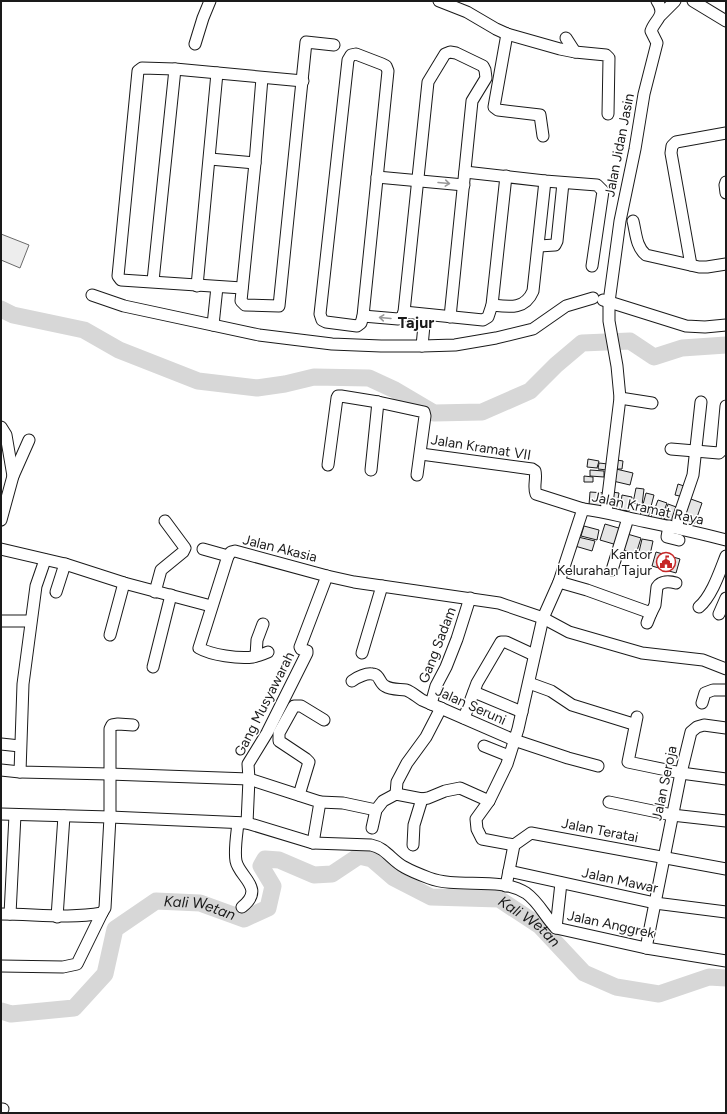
<svg xmlns="http://www.w3.org/2000/svg" width="727" height="1114" viewBox="0 0 727 1114" font-family="Figtree,sans-serif">
<rect width="100%" height="100%" fill="#fff"/>
<path fill="#ededed" stroke="#6a6a6a" d="M1 234 29 245 20 268 1 260Z"/>
<g fill="none" stroke-linecap="round" stroke-linejoin="round">
<g stroke="#d7d7d7" stroke-width="17">
<path d="M1 309 13 315 84 330 119 350 198 381 257 388 285 384 314 377 369 378 395 390 434 413 482 412 530 391 556 365 582 343 630 341 654 357 682 348 726 345"/>
<path id="s1" d="M1 1011 11 1014 74 1008 105 974 115 929 156 901 200 903 244 919 268 908 273 886 261 866 265 859 279 860 314 875 332 874 359 856 372 859 394 878 431 897 499 899 540 926 584 973 616 987 659 994 709 977 726 978"/>
</g>
</g>
<g fill="#e6e6e6" stroke="#1a1a1a">
<path d="M588 459 599 461 597 468 587 467Z"/>
<path d="M617 460 623 461 622 469H616Z"/>
<path d="M599 463 608 464 607 470 598 469Z"/>
<path d="M616 469 633 473 630 485 613 481Z"/>
<path d="M590 470 604 471V477L590 476Z"/>
<path d="M584 476 593 477V482H584Z"/>
<path d="M678 484 687 487 684 497 675 495Z"/>
<path d="M636 488 644 489 642 505 633 503Z"/>
<path d="M590 492 606 493 605 506 589 505Z"/>
<path d="M612 492 619 493 616 510 609 508Z"/>
<path d="M646 493 654 495 648 518 640 516Z"/>
<path d="M622 495 632 497 629 511 620 510Z"/>
<path d="M688 498 702 503 695 523 681 519Z"/>
<path d="M658 500 667 503 664 511 655 508Z"/>
<path d="M668 504 679 508 675 522 664 519Z"/>
<path d="M653 509 663 512 660 522 651 518Z"/>
<path d="M605 524 622 529 617 545 600 540Z"/>
<path d="M584 526 599 530 597 540 581 536Z"/>
<path d="M624 533 641 538 636 554 620 549Z"/>
<path d="M578 537 595 541 592 551 575 546Z"/>
<path d="M642 539 653 541 650 555 639 552Z"/>
<path d="M656 552 680 559 676 573 652 566Z"/>
</g>
<g fill="none" stroke-linecap="round" stroke-linejoin="round">
<defs>
<g id="minor">
<path d="M439 1 467 12 496 29 507 34 560 49 575 52 606 55 609 58 608 114"/>
<path d="M693 1 726 21"/>
<path d="M661 15 675 1"/>
<path d="M507 34 494 107 498 110 540 115 543 136"/>
<path d="M566 38 575 52"/>
<path d="M195 44 203 18 210 1"/>
<path d="M356 54 382 64 386 66 388 71 363 316 361 323 357 326 326 322 322 320 320 314 348 60 351 55Z"/>
<path d="M262 78 255 163 241 301 245 305 279 306 306 42 334 45"/>
<path d="M210 159 255 163"/>
<path d="M465 172 545 181 597 185 603 191 592 266"/>
<path d="M377 177 464 185"/>
<path d="M726 182 725 185 726 193"/>
<path d="M633 221C636 233 636 247 646 255L699 267H707L726 264"/>
<path d="M539 246 555 245 557 241 563 183"/>
<path d="M691 265 671 153 672 146 676 142 726 133"/>
<path d="M153 281 175 69"/>
<path d="M197 286 217 73"/>
<path d="M242 288 121 280 118 276 138 71 142 68 175 69 303 81"/>
<path d="M92 295 124 306 259 335 332 344 381 346H422L455 345 496 338 533 329 566 306 593 298"/>
<path d="M603 300 686 326 705 327 726 325"/>
<path d="M492 305C509 307 525 310 533 291L545 181"/>
<path d="M404 312 483 320 488 317 492 305 506 176"/>
<path d="M363 316 398 319 402 317 404 312 428 82 445 54 450 52 456 53 483 66 485 70 486 78 472 101 450 317"/>
<path d="M213 325 217 287"/>
<path d="M422 346 425 315"/>
<path d="M620 398 652 403"/>
<path d="M1 427 6 435 13 476"/>
<path d="M671 449 719 453 722 450 726 406"/>
<path d="M421 454 532 469 535 471C537 478 533 487 536 494L583 509"/>
<path d="M328 465 337 398 338 396H341L378 402 424 412 425 416 417 475"/>
<path d="M371 470 378 402"/>
<path d="M606 512 620 398 617 366 609 321V302L620 221 635 149 644 94 657 43 651 31C655 19 667 16 657 1"/>
<path d="M1 520 13 476 29 440"/>
<path d="M669 526 667 537 679 540"/>
<path d="M677 527 678 519 693 475 701 402"/>
<path d="M1 549 65 564 124 583 211 606"/>
<path d="M203 549 228 556"/>
<path d="M612 570 628 518"/>
<path d="M559 582 587 590 651 613 655 605 657 587C661 581 669 581 676 583"/>
<path d="M56 592 65 564"/>
<path d="M155 592 161 570 183 552 185 548 165 521"/>
<path d="M699 607C712 596 720 571 726 556"/>
<path d="M719 614 726 598"/>
<path d="M1 621H30"/>
<path d="M647 623 651 613"/>
<path d="M110 635 124 583"/>
<path d="M268 652C263 654 258 656 253 657 239 659 211 655 199 648L228 556 231 552 235 551 327 576 354 582 499 603 543 618 569 632 642 653 703 660 726 669"/>
<path d="M362 653 382 586"/>
<path d="M256 656 257 640 263 624"/>
<path d="M153 667 171 595"/>
<path d="M352 681C357 677 367 673 372 674 380 674 379 683 385 686 391 690 399 689 406 690 412 692 417 697 422 700L514 740 568 758 598 766"/>
<path d="M529 683 551 691 572 705 630 723"/>
<path d="M474 692 522 712"/>
<path d="M702 703 705 693 713 690H726"/>
<path d="M431 704 436 686 446 667 457 639 470 598"/>
<path d="M637 717 628 762 681 773 726 779"/>
<path d="M464 718 477 683 501 642H506L534 655"/>
<path d="M1 744 20 746"/>
<path d="M484 746 509 756"/>
<path d="M1 770 20 772 109 774 249 779 320 802 313 843"/>
<path d="M20 772 23 684 36 586 45 560"/>
<path d="M396 794 397 782 407 763 426 737 441 708"/>
<path d="M299 795 309 762 306 759 279 741V733L294 706H301L324 720"/>
<path d="M320 802 343 803 376 810"/>
<path d="M609 802 672 815 726 821"/>
<path d="M1 814 110 817 247 823 313 843 371 845C386 848 391 860 404 867 411 871 421 875 429 878 458 889 499 876 526 893 539 902 545 917 556 928L646 948 726 961"/>
<path d="M238 823C237 833 234 850 236 861 239 877 266 888 242 907"/>
<path d="M247 823 249 779 248 764 267 733 307 653V651L301 649 300 647 327 576"/>
<path d="M372 828 376 810 383 801 396 794 422 799 428 798 445 791 460 788 489 801"/>
<path d="M413 845 414 825 422 799"/>
<path d="M514 845 482 839 477 829 476 819 489 801 507 764 518 729 543 618 559 582 583 509C602 511 619 516 638 520 667 526 697 532 726 540"/>
<path d="M509 871 655 903 726 912"/>
<path d="M506 886 514 845 531 833 726 869"/>
<path d="M1 914C35 914 69 919 102 913L105 908 110 817V729L112 725 118 724 133 725"/>
<path d="M10 914 15 815"/>
<path d="M57 917 64 816"/>
<path d="M556 928 561 883"/>
<path d="M646 948 681 773 691 732 697 727 704 725 726 728"/>
<path d="M1 966 63 967 77 964 102 913"/>
<path d="M1 1109H3"/>
</g>
</defs>
<use href="#minor" stroke="#1a1a1a" stroke-width="13"/>
<use href="#minor" stroke="#fff" stroke-width="11"/>
</g>
<defs><path id="oneway-shaft" d="M-6 0H5M1.5-3L5.5 0L1.5 3" fill="none" stroke-width="1.6" stroke-linecap="round" stroke-linejoin="round"/></defs>
<g stroke="#989898">
<use href="#oneway-shaft" transform="translate(444 183) rotate(5)"/>
<use href="#oneway-shaft" transform="translate(385 318) rotate(-175)"/>
</g>
<defs>
<symbol id="civic-ring" viewBox="-11 -11 22 22"><circle r="9.5" fill="#fff" stroke="#c62828" stroke-width="1.5"/><path d="M-.6-6.5H3V-4.5H.6V-3L4-1V1h2V6H-6V1h2V-1L-.6-3ZM-1.2 2.5V6h2.4V2.5Z" fill="#c62828"/></symbol>
</defs>
<g fill-rule="evenodd">
<use href="#civic-ring" x="655" y="551" width="22" height="22"/>
</g>
<g text-anchor="middle" stroke-width="3" stroke-linejoin="round" paint-order="stroke">
<g font-size="14" fill="#1a1a1a" stroke="#fff">
<text transform="translate(619 145) rotate(-79)" y="5">Jalan Jidan Jasin</text>
<text transform="translate(481 447) rotate(9)" y="5">Jalan Kramat VII</text>
<text transform="translate(648 508) rotate(12)" y="5">Jalan Kramat Raya</text>
<text transform="translate(280 548) rotate(14)" y="5">Jalan Akasia</text>
<text transform="translate(437 645) rotate(-69)" y="5">Gang Sadam</text>
<text transform="translate(264 704) rotate(-63)" y="5">Gang Musyawarah</text>
<text transform="translate(471 705) rotate(24)" y="5">Jalan Seruni</text>
<text transform="translate(664 783) rotate(-78)" y="5">Jalan Seroja</text>
<text transform="translate(600 830) rotate(11)" y="5">Jalan Teratai</text>
<text transform="translate(620 880) rotate(12)" y="5">Jalan Mawar</text>
<text transform="translate(611 924) rotate(12)" y="5">Jalan Anggrek</text>
</g>
<g font-size="14" fill="#1a1a1a" stroke="#fff" text-anchor="end">
<text x="652" y="559">Kantor<tspan x="652" dy="16">Kelurahan Tajur</tspan></text>
</g>
<g font-size="15" font-style="italic" fill="#1a1a1a" stroke="#fff">
<text dy="5" stroke="none"><textPath href="#s1" startOffset="260">Kali Wetan</textPath></text>
<text dy="5" stroke="none"><textPath href="#s1" startOffset="679">Kali Wetan</textPath></text>
</g>
<g font-size="16" font-weight="bold" fill="#1a1a1a" stroke="#fff">
<text x="416" y="328">Tajur</text>
</g>
</g>
<rect width="727" height="1114" fill="none" stroke="#1a1a1a" stroke-width="4"/>
</svg>
